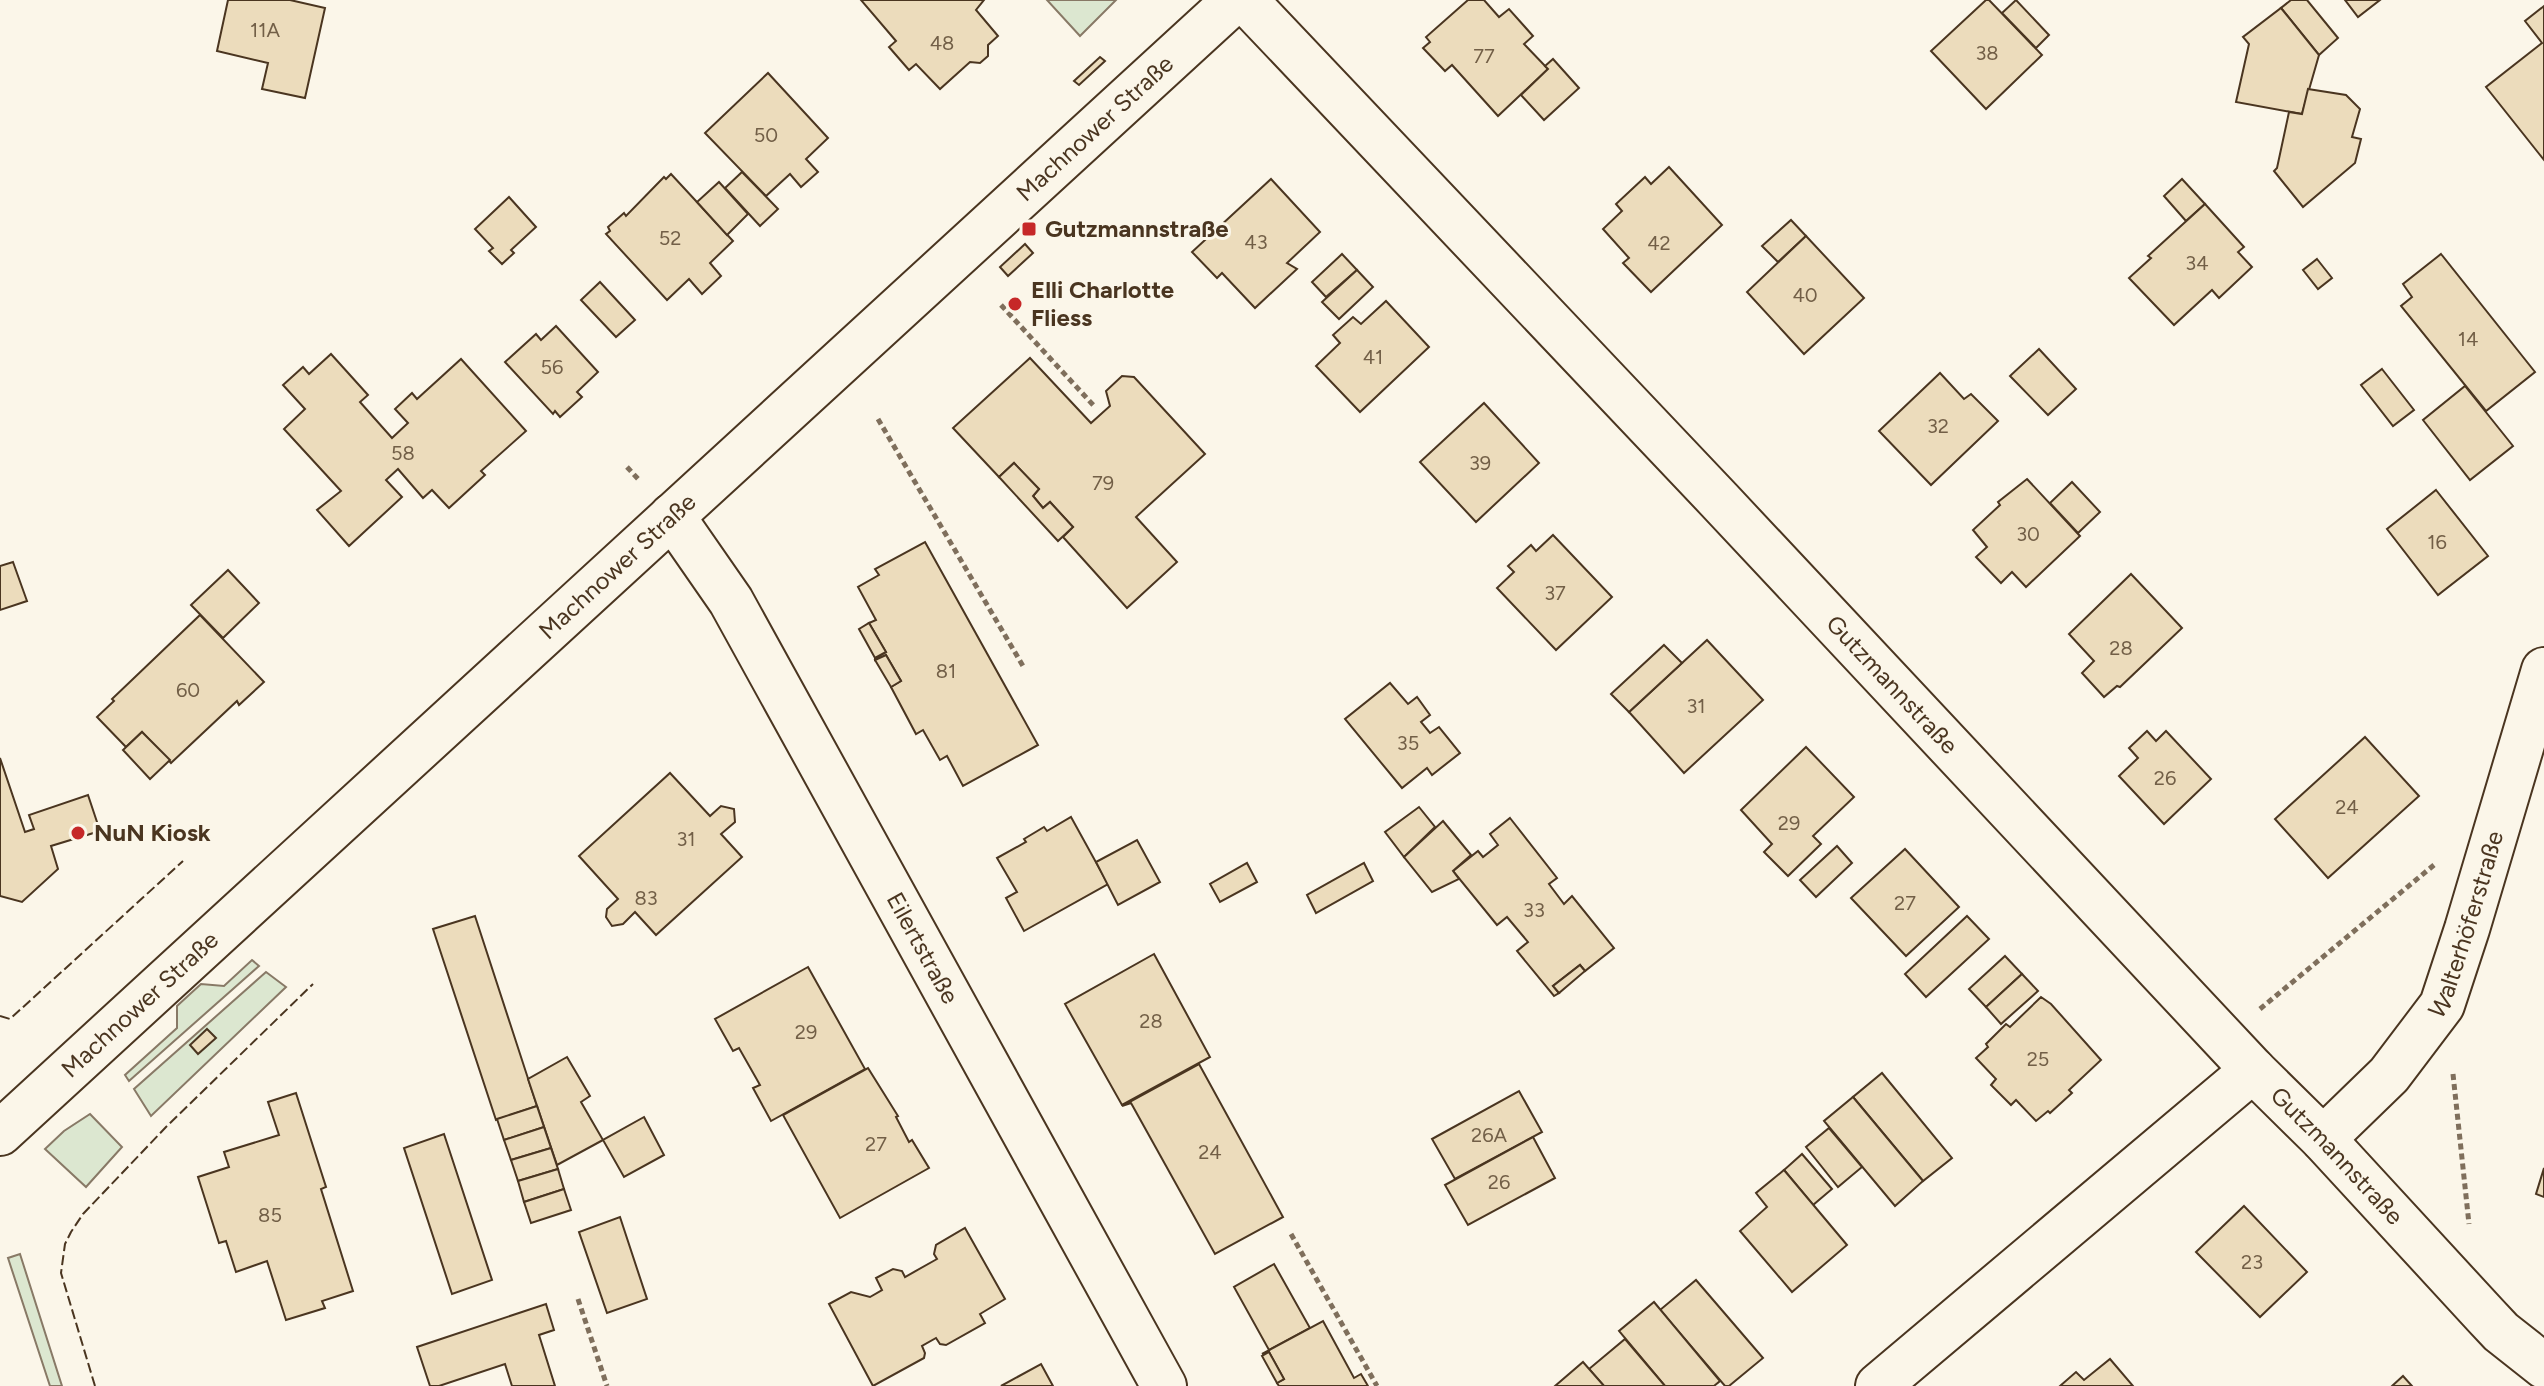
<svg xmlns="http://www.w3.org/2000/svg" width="2544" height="1386" viewBox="0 0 2544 1386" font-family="Figtree,sans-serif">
<rect width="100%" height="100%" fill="#fbf6e9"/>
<g fill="#dce7d0" stroke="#887966" stroke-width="2">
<path d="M1047 0H1116L1080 36Z"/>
<path d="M252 960 259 966 129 1081 125 1075 177 1028V1006L201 984 224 986Z"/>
<path d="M266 972 286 987 151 1116 134 1089Z"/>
<path d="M90 1114 122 1147 86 1187 45 1149 64 1131Z"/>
<path d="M20 1254 62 1386H50L8 1258Z"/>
</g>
<g fill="#ecdcbc" stroke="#4a3520" stroke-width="2">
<path d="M228 0H290L325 8 305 98 262 89 268 63 217 51Z"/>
<path d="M861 0H984L976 10 998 36 988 45V56L980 63 970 62 940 89 916 64 909 70 889 47 896 41Z"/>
<path d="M1468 0H1484L1499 17 1509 9 1533 36 1524 44 1548 69 1498 116 1452 65 1445 71 1423 48 1430 42 1426 37Z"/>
<path d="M1986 0H1989L2042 55 1986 109 1931 51Z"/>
<path d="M2016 0 2049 35 2036 48 2002 13Z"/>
<path d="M2291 0H2307L2338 38 2319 55 2281 8Z"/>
<path d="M2345 0H2380L2358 17Z"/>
<path d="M2544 6V160L2486 87 2542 43 2525 21Z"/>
<path d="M2281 8 2319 55 2302 114 2236 102 2249 44 2243 37Z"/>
<path d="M1100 57 1105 61 1079 85 1074 81Z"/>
<path d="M1553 59 1579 88 1544 120 1521 95 1548 69 1545 66Z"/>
<path d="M768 73 828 138 806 159 818 172 801 187 790 174 766 196 705 133Z"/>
<path d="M2308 89 2346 95 2360 109 2352 137 2361 139 2355 163 2303 207 2274 171 2277 168 2289 112 2302 114Z"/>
<path d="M1669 167 1722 225 1651 292 1623 263 1629 258 1603 229 1622 211 1616 204 1645 177 1651 184Z"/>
<path d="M742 172 778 209 760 226 725 188Z"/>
<path d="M671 174 733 241 710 263 721 276 702 294 689 279 667 300 606 234 610 231 608 227 624 213 626 216 664 177 666 179Z"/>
<path d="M1271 179 1320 232 1287 263 1297 269 1255 308 1222 273 1217 278 1192 252Z"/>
<path d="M2182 179 2205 204 2186 221 2164 196Z"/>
<path d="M719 182 748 214 727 235 697 202Z"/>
<path d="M509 197 536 227 511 250 514 253 502 264 489 251 493 248 475 229Z"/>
<path d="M2205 204 2244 247 2238 252 2252 267 2219 298 2212 290 2174 325 2129 278 2151 258 2148 256Z"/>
<path d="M1791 220 1806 236 1778 262 1762 246Z"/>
<path d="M1806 236 1864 298 1804 354 1747 292Z"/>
<path d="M1025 244 1033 253 1008 276 1000 267Z"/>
<path d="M1342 254 1357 270 1326 297 1312 282Z"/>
<path d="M2441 254 2535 372 2486 411 2401 306 2412 297 2403 284Z"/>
<path d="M2317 259 2332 278 2318 289 2303 270Z"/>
<path d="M1357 270 1373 287 1339 319 1322 302Z"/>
<path d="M600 282 635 320 616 337 581 300Z"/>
<path d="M1386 301 1429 347 1360 412 1316 366 1340 343 1333 335 1353 317 1361 324Z"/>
<path d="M556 326 598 372 577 392 582 397 560 417 555 411 553 414 505 362 536 334 541 340Z"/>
<path d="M2039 349 2076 389 2048 415 2010 376Z"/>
<path d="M331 354 368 395 360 402 392 438 408 423 395 409 412 393 417 399 461 359 526 431 481 471 485 475 449 508 432 490 423 498 398 469 386 480 402 497 349 546 317 510 341 491 284 429 305 409 283 385 303 367 309 374Z"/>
<path d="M1030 358 1091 423 1110 406 1106 391 1122 376 1134 377 1205 454 1136 517 1177 562 1127 608 1063 537 1073 527 1050 502 1043 508 1033 496 1039 489 1014 463 999 477 953 428Z"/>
<path d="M2382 369 2414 410 2393 426 2361 385Z"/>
<path d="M1940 373 1964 399 1971 394 1998 421 1931 485 1879 431Z"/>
<path d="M2465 386 2513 446 2470 480 2423 420Z"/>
<path d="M1484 403 1539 463 1476 522 1420 462Z"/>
<path d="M1014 463 1039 489 1033 496 1043 508 1050 502 1073 527 1058 541 999 477Z"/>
<path d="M2027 479 2080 536 2026 587 2012 572 2001 583 1976 557 1987 547 1973 530 2000 505 1998 502Z"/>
<path d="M2072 482 2100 512 2078 533 2050 503Z"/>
<path d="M2436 490 2488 556 2438 595 2387 529Z"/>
<path d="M1553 535 1612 597 1556 650 1497 588 1514 572 1508 566 1531 545 1536 551Z"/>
<path d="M925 542 1038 745 963 786 947 756 940 760 923 730 916 734 891 687 901 681 886 655 875 660V658L886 652 869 623 876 620 858 587 879 575 875 569Z"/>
<path d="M13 562 27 601 0 610V566Z"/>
<path d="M228 570 259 603 223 638 191 605Z"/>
<path d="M2131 574 2182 628 2120 687 2117 686 2104 697 2082 673 2094 661 2069 634Z"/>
<path d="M200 615 264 682 239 705 237 701 171 763 142 732 126 747 97 717 114 701 112 699Z"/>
<path d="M869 623 886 652 875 658 859 629Z"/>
<path d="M1707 640 1763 700 1684 773 1629 712Z"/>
<path d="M1664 645 1682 663 1629 712 1611 694Z"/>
<path d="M886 655 901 681 891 687 875 660Z"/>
<path d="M1390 683 1408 704 1417 697 1430 715 1421 722 1430 733 1439 727 1460 753 1432 775 1427 768 1402 788 1345 719Z"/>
<path d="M2147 731 2156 741 2166 731 2211 779 2164 824 2119 776 2138 758 2129 748Z"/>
<path d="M142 732 170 760 150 779 123 750Z"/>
<path d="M2365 737 2419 796 2328 878 2275 819Z"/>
<path d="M1806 747 1854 797 1813 836 1821 844 1788 876 1764 852 1772 844 1741 810Z"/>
<path d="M0 758 25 832 34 829 29 815 88 795 100 831 51 846 58 869 22 902 0 896Z"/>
<path d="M670 773 710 816 721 806 734 809 735 822 721 834 742 857 656 935 635 912 623 924 612 926 606 917 607 909 618 899 579 856Z"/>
<path d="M1419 807 1435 827 1404 857 1385 832Z"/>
<path d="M1071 817 1108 884 1024 931 1006 898 1017 892 997 858 1026 842 1024 839 1044 827 1047 831Z"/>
<path d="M1510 818 1557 878 1549 884 1564 904 1572 896 1614 948 1585 971 1580 965 1553 986 1559 993 1554 996 1517 951 1528 942 1507 917 1497 925 1453 871 1478 851 1483 857 1498 845 1490 834Z"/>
<path d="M1443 821 1471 855 1453 871 1459 879 1432 892 1404 857Z"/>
<path d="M1137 840 1160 882 1118 905 1096 862Z"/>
<path d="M1837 846 1852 863 1816 897 1800 880Z"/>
<path d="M1905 849 1959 907 1906 956 1851 898Z"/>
<path d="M1247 863 1257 882 1220 902 1210 884Z"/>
<path d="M1364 863 1373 881 1316 913 1307 895Z"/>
<path d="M475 916 537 1106 496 1120 433 929Z"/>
<path d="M1967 916 1989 939 1926 997 1905 974Z"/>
<path d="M1154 954 1210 1057 1122 1105 1065 1004Z"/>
<path d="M2005 956 2022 974 1986 1007 1969 989Z"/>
<path d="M1580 965 1585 971 1559 993 1553 986Z"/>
<path d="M808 967 865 1069 771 1121 753 1088 760 1085 739 1048 733 1051 715 1019Z"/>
<path d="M2022 974 2038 991 2001 1024 1986 1007Z"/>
<path d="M2041 997 2051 1004 2101 1060 2069 1090 2072 1093 2050 1113 2048 1111 2036 1121 2016 1100 2011 1105 1991 1085 1996 1079 1976 1058 1988 1047 1986 1044 2006 1024 2010 1027Z"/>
<path d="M207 1029 216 1038 198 1054 190 1045Z"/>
<path d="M567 1057 590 1096 581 1102 603 1140 557 1165 528 1079Z"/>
<path d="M1199 1064 1283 1217 1215 1254 1131 1103 1122 1106Z"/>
<path d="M868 1068 898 1116 896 1117 909 1142 912 1140 929 1168 840 1218 783 1115Z"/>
<path d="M1882 1073 1952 1158 1923 1181 1853 1097Z"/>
<path d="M1519 1091 1542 1132 1455 1179 1432 1139Z"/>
<path d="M296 1093 326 1187 321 1189 353 1291 322 1301 325 1308 286 1320 267 1261 236 1272 226 1241 219 1243 198 1177 229 1167 224 1152 279 1135 268 1102Z"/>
<path d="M1853 1097 1923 1181 1895 1206 1824 1121Z"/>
<path d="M537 1106 544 1127 504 1140 497 1119Z"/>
<path d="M644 1117 664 1155 624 1177 603 1140Z"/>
<path d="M544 1127 551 1148 511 1160 504 1140Z"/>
<path d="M1829 1128 1862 1167 1838 1187 1806 1147Z"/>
<path d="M444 1134 492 1280 452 1294 404 1148Z"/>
<path d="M1533 1137 1555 1178 1468 1225 1445 1185Z"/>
<path d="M551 1148 558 1169 518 1181 511 1160Z"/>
<path d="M1802 1154 1832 1189 1813 1205 1784 1170Z"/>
<path d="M2544 1168V1197L2536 1194Z"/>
<path d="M558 1169 564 1189 524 1202 518 1181Z"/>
<path d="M1784 1170 1847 1245 1792 1292 1740 1231 1767 1207 1756 1193Z"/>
<path d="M564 1189 571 1210 531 1223 524 1202Z"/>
<path d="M2244 1206 2307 1272 2260 1317 2196 1252Z"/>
<path d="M620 1217 647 1299 607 1313 579 1232Z"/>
<path d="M965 1228 1005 1299 980 1314 985 1323 946 1345 940 1344 936 1338 922 1346 925 1353 924 1358 873 1386 829 1304 851 1292 870 1297 882 1290 876 1278 893 1269 902 1271 905 1277 937 1259 934 1254 936 1245Z"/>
<path d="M1274 1264 1310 1328 1269 1350 1234 1287Z"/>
<path d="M1696 1280 1763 1358 1729 1386H1725L1660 1310Z"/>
<path d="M1654 1302 1720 1381 1714 1386H1665L1619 1331Z"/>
<path d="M546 1304 554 1330 539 1335 555 1386H512L505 1364 439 1386H430L417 1347Z"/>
<path d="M1323 1321 1354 1378 1361 1374 1368 1386H1279L1277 1383 1284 1379 1269 1352 1262 1354Z"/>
<path d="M1625 1339 1665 1386H1604L1589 1369Z"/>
<path d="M1269 1352 1284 1379 1277 1383 1262 1356Z"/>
<path d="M2110 1359 2133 1386H2060L2076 1372 2084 1380Z"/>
<path d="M1583 1362 1604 1386H1555Z"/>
<path d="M1041 1364 1053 1386H1001Z"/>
<path d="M2403 1376 2412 1386H2392Z"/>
</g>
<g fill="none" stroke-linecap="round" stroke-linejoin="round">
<defs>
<g id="minor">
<path id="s1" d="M1245 0 1719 500 2253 1070 2323 1139 2486 1316 2501 1332 2544 1366"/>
<path id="s2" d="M672 516 731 601 1164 1386"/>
<path id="s3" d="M2323 1139 2389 1075 2442 1005 2467 929 2544 670"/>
<path d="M1878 1386 2253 1070"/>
</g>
<g id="secondary">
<path id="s4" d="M0 1133 1235 0"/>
</g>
</defs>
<use href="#minor" stroke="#4a3520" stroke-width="48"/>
<use href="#secondary" stroke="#4a3520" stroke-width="48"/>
<g stroke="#7f6f5c" stroke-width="5" stroke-dasharray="6 4" stroke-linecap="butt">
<path d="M1001 305 1095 407"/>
<path d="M878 419 1023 666"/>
<path d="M627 467 640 481"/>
<path d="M2260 1009 2434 865"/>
<path d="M2453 1074 2469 1224"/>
<path d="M1291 1234 1377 1386"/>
<path d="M578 1299 607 1386"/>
</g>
<use href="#minor" stroke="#fbf6e9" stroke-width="44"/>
<use href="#secondary" stroke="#fbf6e9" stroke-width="44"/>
<g stroke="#4a3520" stroke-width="2" stroke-dasharray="10 4" stroke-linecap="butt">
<path d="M0 1016 10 1019 183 861"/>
<path d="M95 1386 61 1273 65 1244 71 1232 83 1214 166 1127 313 984"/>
</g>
</g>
<g fill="#c62828" stroke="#fbf6e9" stroke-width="3">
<rect x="1021" y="221" width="16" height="16" rx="4"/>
<circle cx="1015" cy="304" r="8"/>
<circle cx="78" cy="833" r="8"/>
</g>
<g text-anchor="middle" stroke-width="6" stroke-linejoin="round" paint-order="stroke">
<g font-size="20" fill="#725f47">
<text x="265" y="37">11A</text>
<text x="942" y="50">48</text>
<text x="1987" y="60">38</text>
<text x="1484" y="63">77</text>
<text x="766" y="142">50</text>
<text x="670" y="245">52</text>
<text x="1256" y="249">43</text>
<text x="1659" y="250">42</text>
<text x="2197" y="270">34</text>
<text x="1805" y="302">40</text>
<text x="2468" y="346">14</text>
<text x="1373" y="364">41</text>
<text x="552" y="374">56</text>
<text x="1938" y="433">32</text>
<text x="403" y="460">58</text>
<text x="1480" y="470">39</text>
<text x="1103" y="490">79</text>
<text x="2028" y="541">30</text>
<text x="2437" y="549">16</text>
<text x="1555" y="600">37</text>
<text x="2121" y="655">28</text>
<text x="946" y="678">81</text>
<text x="188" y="697">60</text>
<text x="1696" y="713">31</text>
<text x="1408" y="750">35</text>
<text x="2165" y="785">26</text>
<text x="2347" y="814">24</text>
<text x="1789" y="830">29</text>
<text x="686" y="846">31</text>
<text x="646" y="905">83</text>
<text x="1905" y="910">27</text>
<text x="1534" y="917">33</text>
<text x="1151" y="1028">28</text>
<text x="806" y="1039">29</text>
<text x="2038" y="1066">25</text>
<text x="1489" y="1142">26A</text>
<text x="876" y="1151">27</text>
<text x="1210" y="1159">24</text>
<text x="1499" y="1189">26</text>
<text x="270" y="1222">85</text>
<text x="2252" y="1269">23</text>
</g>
<g font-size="24" fill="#4a3520" stroke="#fbf6e9">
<text dy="8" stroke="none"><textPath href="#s4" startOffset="1486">Machnower Straße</textPath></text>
<text dy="8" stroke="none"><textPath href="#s4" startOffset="838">Machnower Straße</textPath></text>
<text dy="8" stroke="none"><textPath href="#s1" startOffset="942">Gutzmannstraße</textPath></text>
<text dy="8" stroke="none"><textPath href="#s3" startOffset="264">Walterhöferstraße</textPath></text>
<text dy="8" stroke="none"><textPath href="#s2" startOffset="500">Eilertstraße</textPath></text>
<text dy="8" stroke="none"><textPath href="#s4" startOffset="190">Machnower Straße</textPath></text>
<text dy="8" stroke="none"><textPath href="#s1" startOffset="1590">Gutzmannstraße</textPath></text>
</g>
<g font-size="24" font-weight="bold" fill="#4a3520" stroke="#fbf6e9" text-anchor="start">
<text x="1045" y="237">Gutzmannstraße</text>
<text x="1031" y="298">Elli Charlotte<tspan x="1031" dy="28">Fliess</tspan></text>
<text x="94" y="841">NuN Kiosk</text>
</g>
</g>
</svg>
